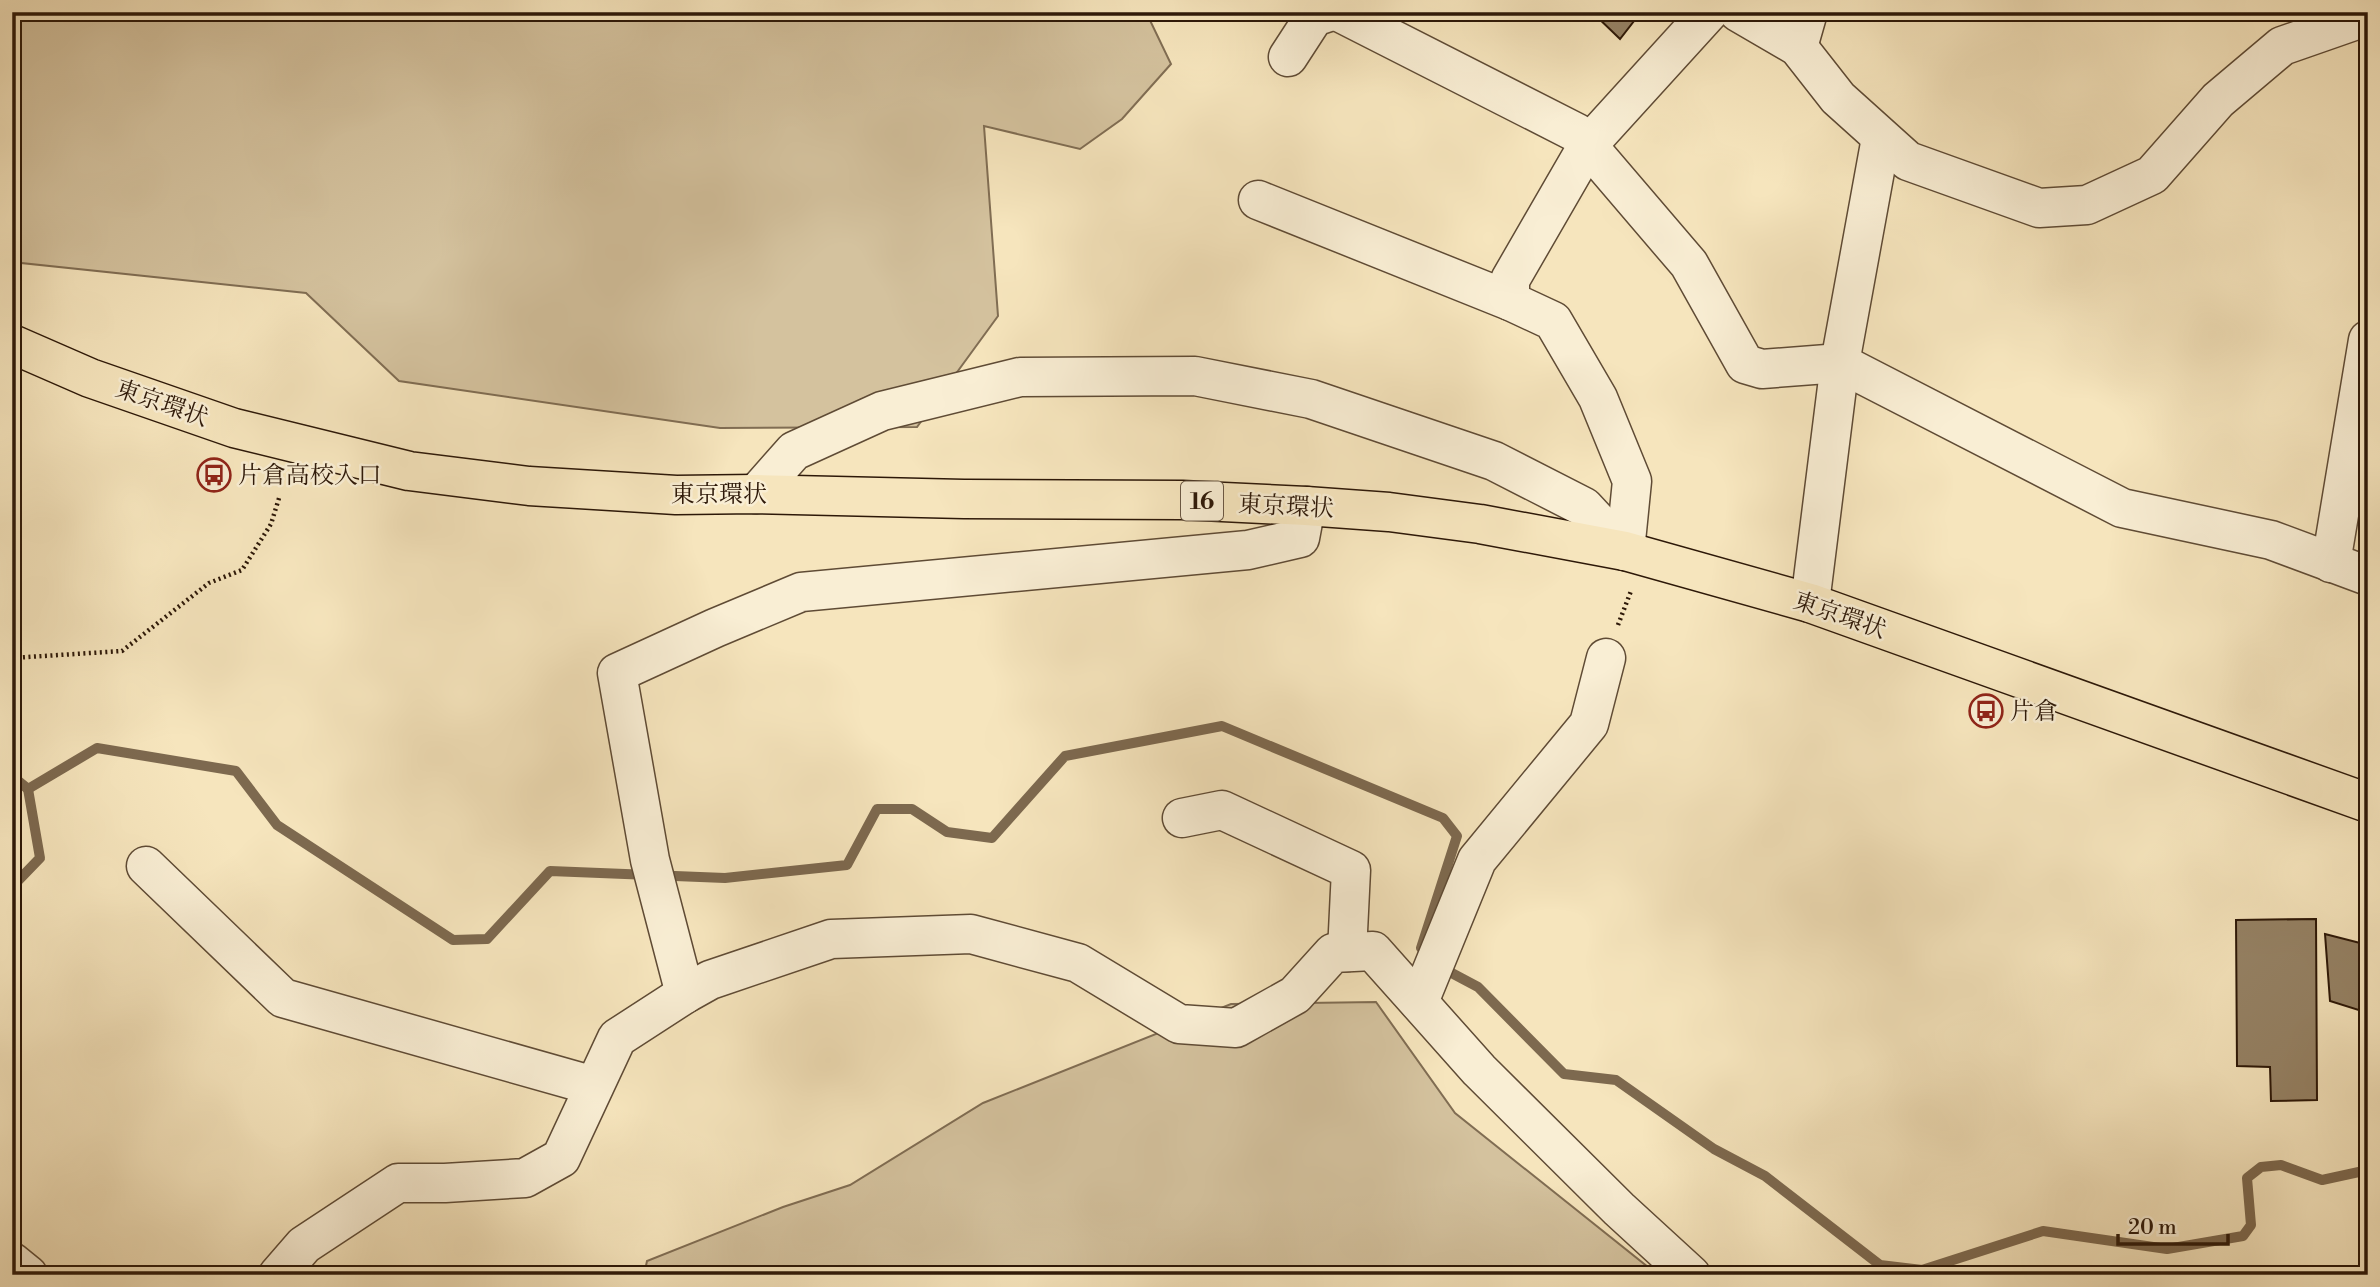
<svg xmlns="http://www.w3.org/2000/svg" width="2380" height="1287" viewBox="0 0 2380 1287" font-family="'Libre Bodoni','Noto Serif JP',serif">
<rect width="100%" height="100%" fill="#f6e5bd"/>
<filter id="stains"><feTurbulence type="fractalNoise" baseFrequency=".00286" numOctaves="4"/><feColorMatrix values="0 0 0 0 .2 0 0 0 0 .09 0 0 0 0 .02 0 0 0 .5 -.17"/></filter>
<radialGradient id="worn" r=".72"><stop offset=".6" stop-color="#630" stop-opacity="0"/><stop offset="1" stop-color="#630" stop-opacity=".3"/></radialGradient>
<g fill="#d4c29e" stroke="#806d53" stroke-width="2">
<path d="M12 12H1146L1171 64 1122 119 1080 149 984 126 998 316 917 427 720 428 399 381 306 293 12 262Z"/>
<path d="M1376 1002 1455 1113 1658 1275H644L647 1261 783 1207 850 1185 983 1103 1231 1004Z"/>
</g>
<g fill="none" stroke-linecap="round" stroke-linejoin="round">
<g stroke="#7d694f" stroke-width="10">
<path d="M12 776 28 789 97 748 236 771 277 825 453 940 487 939 550 871 725 878 847 865 877 809H912L947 832 992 838 1065 756 1222 726 1443 818 1457 836 1421 948"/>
<path d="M12 887 40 858 28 789"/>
<path d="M1446 970 1478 987 1564 1074 1616 1080 1714 1149 1765 1176 1880 1265 1922 1270 2043 1231 2167 1249 2243 1236 2251 1225 2247 1178 2261 1167 2281 1165 2322 1180 2368 1170"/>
</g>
</g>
<g fill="#968366" stroke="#2d1808" stroke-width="2">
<path d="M1592 12H1641L1620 39Z"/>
<path d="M2316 919 2317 1100 2271 1101 2270 1067 2237 1066 2236 920Z"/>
<path d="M2325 934 2368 945V1013L2330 1001Z"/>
</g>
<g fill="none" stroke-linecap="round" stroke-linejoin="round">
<defs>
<g id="minor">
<path d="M1339 12 1577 133 1689 264 1745 364 1762 369 1840 363 2122 508 2271 540 2368 576"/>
<path d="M1738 12 1798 47 1838 98 1908 161 2039 208 2087 205 2152 175 2218 100 2282 46 2368 16"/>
<path d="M1798 47 1808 12"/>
<path d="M1288 57 1314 17 1329 12"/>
<path d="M1258 200 1510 301"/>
<path d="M756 494 794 451 882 411 1020 377 1195 376 1311 399 1494 461 1584 507 1625 551"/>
<path d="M1625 551 1632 481 1598 398 1553 321 1510 301V280L1588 145 1709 12"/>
<path d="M2331 563 2368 340"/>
<path d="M1810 603 1840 363 1881 138"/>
<path d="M1182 818 1222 810 1351 870 1347 952"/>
<path d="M146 866 283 998 594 1086"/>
<path d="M685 994 650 860 617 673 715 628 801 592 1248 550 1300 538 1306 506"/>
<path d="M1419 1002 1477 860 1589 724 1606 658"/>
<path d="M12 1262 28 1275"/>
<path d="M278 1275 304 1245 398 1183H445L525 1178 561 1158 617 1038 685 994 710 980 831 939 971 934 1078 963 1179 1024 1236 1028 1295 995 1333 953 1373 951 1479 1070 1619 1209 1691 1275"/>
</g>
<path id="highway" d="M12 344 90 378 234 428 409 471 529 486 676 495 756 494 964 499 1182 500 1306 506 1389 512 1480 524 1625 551 1810 603 2368 803"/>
</defs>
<use href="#minor" stroke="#5f4b35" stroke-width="41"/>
<use href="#highway" stroke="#2d1808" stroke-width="41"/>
<g stroke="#2d1808" stroke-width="4.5" stroke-dasharray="2 3.5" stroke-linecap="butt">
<path d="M1618 625 1631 591"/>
<path d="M12 658 122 651 209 583 242 570 271 524 280 495"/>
</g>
<use href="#minor" stroke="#f9eed4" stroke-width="38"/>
<use href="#highway" stroke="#f6e5bd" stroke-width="38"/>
</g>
<defs>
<symbol id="bus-ring" viewBox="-11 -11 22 22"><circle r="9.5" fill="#f9eed4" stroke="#8f2418" stroke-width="1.5"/><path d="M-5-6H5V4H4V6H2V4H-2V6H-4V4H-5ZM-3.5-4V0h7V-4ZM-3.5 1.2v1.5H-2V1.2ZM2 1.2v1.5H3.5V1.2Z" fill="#8f2418"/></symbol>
</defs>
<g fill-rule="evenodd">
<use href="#bus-ring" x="195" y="456" width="38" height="38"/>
<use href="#bus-ring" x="1967" y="692" width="38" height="38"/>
</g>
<g text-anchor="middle" stroke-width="5" stroke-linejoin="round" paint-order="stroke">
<rect fill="#f9eed4" stroke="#6a5845" stroke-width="2" x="1181" y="481.5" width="42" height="39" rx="5"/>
<g font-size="23" font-weight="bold" fill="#2d1808">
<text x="1202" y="509">16</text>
</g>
<g font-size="24" fill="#2d1808" stroke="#f9eed4">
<text transform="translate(162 403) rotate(19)" y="8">東京環状</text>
<text x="719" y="502">東京環状</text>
<text transform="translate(1286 506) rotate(3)" y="8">東京環状</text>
<text transform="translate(1840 615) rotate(19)" y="8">東京環状</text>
</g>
<g font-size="24" fill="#2d1808" stroke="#f9eed4" text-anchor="start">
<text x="238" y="483">片倉高校入口</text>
<text x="2010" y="719">片倉</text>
</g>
</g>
<rect width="2380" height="1287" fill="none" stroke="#f6e5bd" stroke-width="42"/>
<rect x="14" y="14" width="2352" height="1259" fill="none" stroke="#2d1808" stroke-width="3.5"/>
<rect x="21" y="21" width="2338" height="1245" fill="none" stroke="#2d1808" stroke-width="2"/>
<path d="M2118 1234v10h110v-10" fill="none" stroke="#2d1808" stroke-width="3.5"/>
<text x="2128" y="1234" font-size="21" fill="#2d1808" stroke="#f9eed4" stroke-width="5" paint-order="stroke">20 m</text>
<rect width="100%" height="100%" filter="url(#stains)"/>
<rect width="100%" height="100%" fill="url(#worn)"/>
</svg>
